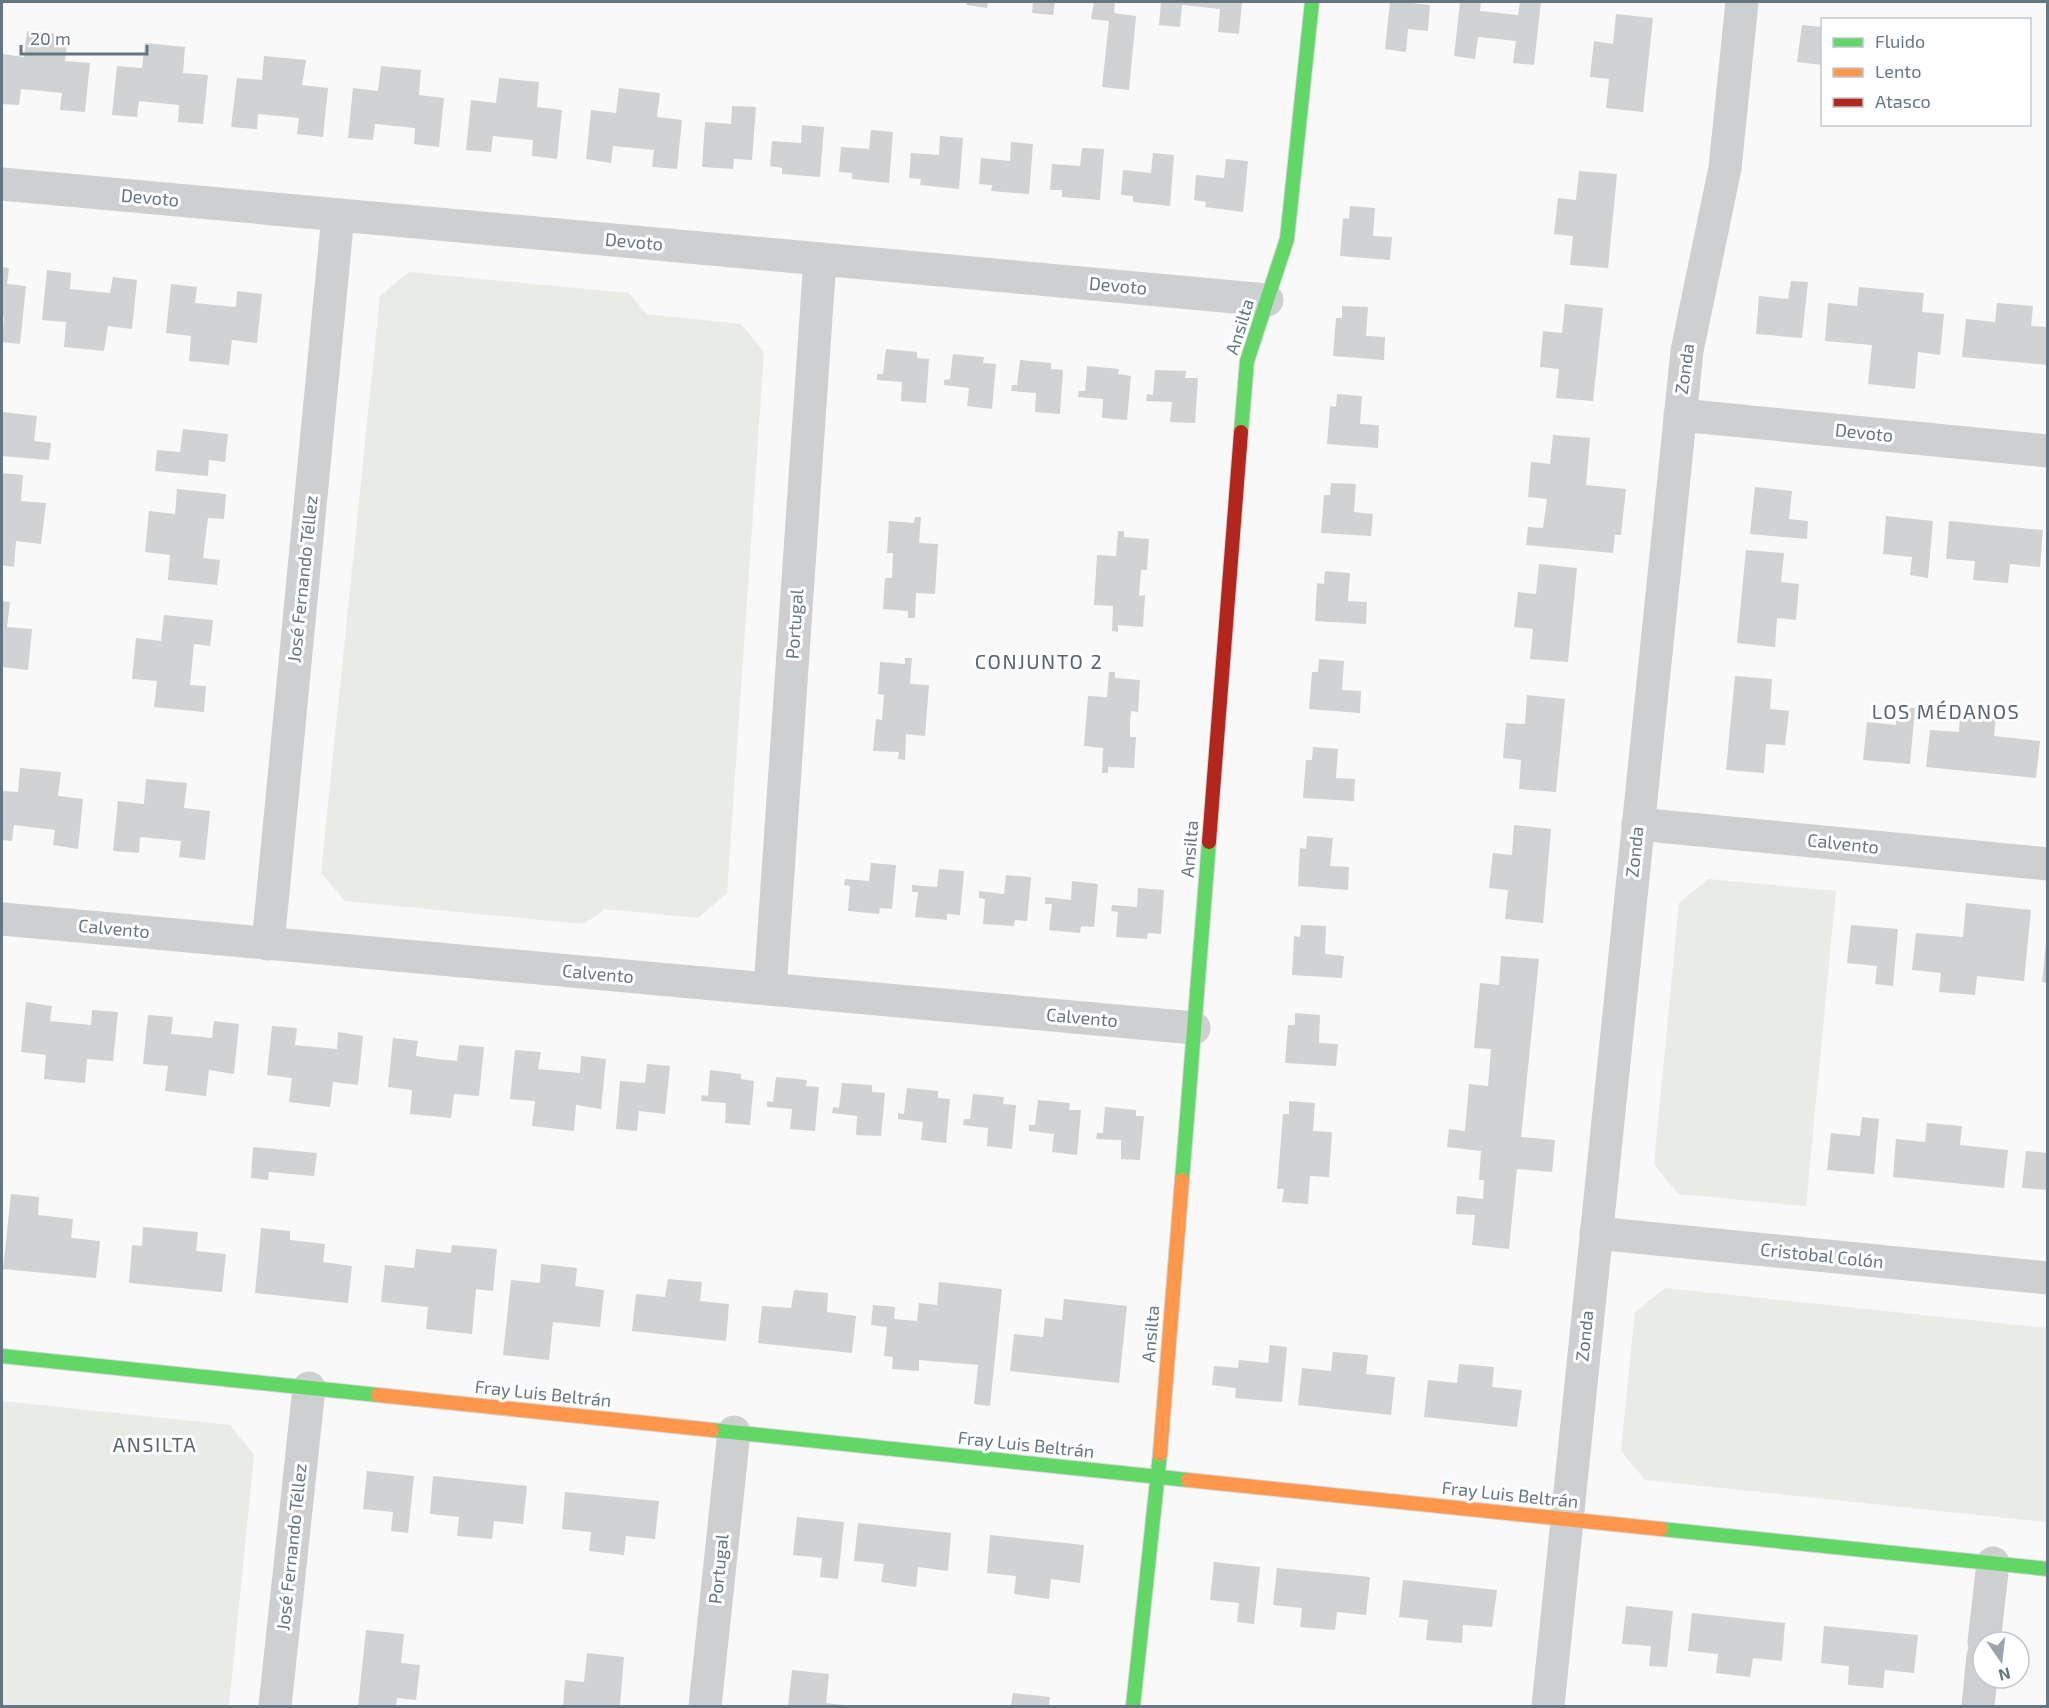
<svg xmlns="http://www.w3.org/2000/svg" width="2049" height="1708" viewBox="0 0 2049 1708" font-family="'Exo 2',sans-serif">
<rect width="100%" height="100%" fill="#f9f9f9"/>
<g fill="#e8ebe6">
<path d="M409 272 629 293 646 314 741 324 764 352 727 893 698 918 605 909 584 924 345 901 321 873 380 296Z"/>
<path d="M1708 879 1836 891 1806 1206 1678 1194 1654 1164 1679 903Z"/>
<path d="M1665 1288 2047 1328V1522L1645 1480 1621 1451 1635 1312Z"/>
<path d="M2 1401 230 1425 254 1455 229 1706H2Z"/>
</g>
<g fill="#d0d2d3">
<path d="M966 2H988L987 8 966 5Z"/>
<path d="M1033 2H1055L1053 15 1032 13Z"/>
<path d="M1094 2H1115L1114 13 1136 16 1129 90 1102 87 1109 21 1091 19Z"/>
<path d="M1161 2H1242L1239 34 1218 32 1220 9 1182 5 1180 27 1159 25Z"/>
<path d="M1390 2H1411V3L1430 5 1428 31 1408 29 1406 52 1385 49Z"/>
<path d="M1460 2H1481L1480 11 1518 15 1520 2H1541L1534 65 1513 63 1516 41 1478 37 1475 59 1454 56Z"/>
<path d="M1616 14 1653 18 1643 112 1606 108 1609 79 1590 77 1594 41 1613 44Z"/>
<path d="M1802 25 1822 27V65L1797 62Z"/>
<path d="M27 31 68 35 65 61 90 63 85 112 60 110 62 93 21 89 19 105 2 104V54L24 57Z"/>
<path d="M145 43 185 47 183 73 208 75 203 124 178 122 179 105 139 101 137 117 112 115 117 66 142 68Z"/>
<path d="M264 56 306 60 302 85 328 88 323 137 297 134 299 118 258 114 257 129 231 127 237 78 262 80Z"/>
<path d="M381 66 421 70 419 95 444 98 439 147 414 144 415 128 375 124 373 140 348 138 353 88 378 91Z"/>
<path d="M499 78 539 82 537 107 562 110 557 159 532 156 533 140 493 136 491 152 466 150 471 100 496 103Z"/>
<path d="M619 88 660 93 657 117 682 120 677 169 652 167 654 150 634 148 613 146 611 163 586 159 591 110 616 113Z"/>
<path d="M732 106 756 107 752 160 734 159 733 169 702 167 705 122 731 124Z"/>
<path d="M802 125 824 127 820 177 782 174V168L770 166 772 141 801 143Z"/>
<path d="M871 130 893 132 889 183 852 179V173L839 172 841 147 869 149Z"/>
<path d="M940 136 963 138 959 189 920 185 921 179 909 178 911 153 939 155Z"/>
<path d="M1011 142 1033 144 1029 194 991 191 992 185 979 184 981 158 1010 161Z"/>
<path d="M1082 148 1104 149 1100 200 1062 197V190H1050L1052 164 1080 166Z"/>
<path d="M1153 153 1174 155 1170 206 1133 202V196L1121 195 1123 170 1151 173Z"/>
<path d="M1226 159 1248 161 1243 212 1205 207 1206 202 1194 200 1196 175 1224 178Z"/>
<path d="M1579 171 1617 174 1608 268 1570 265 1573 236 1554 234 1558 198 1576 200Z"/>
<path d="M1350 206 1375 208 1373 236 1392 237 1390 260 1340 256 1343 218 1349 219Z"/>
<path d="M2 267 9 268 7 284 26 286 20 344 2 342 4 317H2Z"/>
<path d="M47 270 71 273 70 289 89 291 110 293 113 277 137 280 132 329 108 326 104 351 64 347 66 322 42 320Z"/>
<path d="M1791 281 1808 282 1802 338 1756 334 1759 296 1788 299Z"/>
<path d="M171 284 197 287 195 303 236 307 237 291 262 294 257 343 232 340 229 365 189 361 191 336 166 333Z"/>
<path d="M1859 287 1924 293 1922 312 1944 314 1940 355 1918 352 1915 389 1868 384 1872 345 1825 341 1828 303 1857 306Z"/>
<path d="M1997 303 2033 306 2031 326 2048 327V365L1962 357 1966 319 1995 322Z"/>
<path d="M1565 304 1603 308 1593 401 1556 398 1559 369 1540 367 1543 331 1562 333Z"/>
<path d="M1342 306 1368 307 1366 336 1385 337 1384 360 1333 356 1336 318H1342Z"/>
<path d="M886 349 917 352V358L929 359 926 403 901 401 902 382 877 380V374H883Z"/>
<path d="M953 354 984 357 983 363 996 364 992 409 967 406 969 388 944 385V380L950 379Z"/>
<path d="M1020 360 1051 363V369L1063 370 1060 414 1035 412 1036 393 1011 391 1012 385H1017Z"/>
<path d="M1087 366 1119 369 1118 374 1131 376 1127 420 1102 418 1103 399 1078 397 1079 391H1085Z"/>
<path d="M1155 370 1186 371 1185 378H1198L1195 423 1170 422 1172 402 1146 401 1147 394 1153 395Z"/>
<path d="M1337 394 1362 396 1360 424 1379 425 1378 448 1327 444 1330 406 1336 407Z"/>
<path d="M2 412 37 416 34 441 51 443 49 460 2 456Z"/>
<path d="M183 429 228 434 225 462 209 460 208 476 155 471 157 450 180 452Z"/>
<path d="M1553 435 1590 438 1586 485 1626 489 1621 535H1615L1613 553 1526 545 1528 527 1543 528 1547 499 1528 497 1531 462 1550 464Z"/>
<path d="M2 473 23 475 21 501 46 503 41 544 16 541 14 567 2 565Z"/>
<path d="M1331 483 1356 484 1354 512 1373 514 1371 536 1321 533 1324 495H1330Z"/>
<path d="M1755 487 1792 491 1789 519 1808 521 1807 539 1750 534Z"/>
<path d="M177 489 226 494 224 519 208 518 203 558 220 560 217 585 168 580 170 555 145 552 149 511 175 514Z"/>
<path d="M1886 516 1933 521 1928 578 1910 575 1912 557 1883 554Z"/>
<path d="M915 517H921L919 543 938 544 935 594 916 593 915 618H908V611L883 609 885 578H892L893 553H887L889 521 914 523Z"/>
<path d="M1949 521 2043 530 2040 567 2010 564 2008 583 1973 580 1975 561 1946 559Z"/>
<path d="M1118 531H1124V537L1149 539 1147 570H1141L1140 582 1139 596 1145 595 1143 627 1118 625V632L1112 631 1113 606 1094 605 1097 555 1116 556Z"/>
<path d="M1746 550 1784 553 1781 582 1799 584 1796 620 1777 618 1775 647 1737 643Z"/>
<path d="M1539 564 1577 568 1568 662 1530 659 1533 629 1514 627 1518 592 1536 594Z"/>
<path d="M1325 571 1350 573 1348 601 1367 602 1366 624 1315 621 1317 583 1324 584Z"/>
<path d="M2 601 10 602 7 627 32 629 28 670 2 667Z"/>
<path d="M164 615 213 620 210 646 194 644 190 685 206 686 204 712 154 707 157 681 132 679 136 638 161 641Z"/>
<path d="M905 658H912L910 684 929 685 925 736 906 734 905 760 898 759 899 752 873 751 876 719 882 720 884 695 878 694 880 662 905 664Z"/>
<path d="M1319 659 1344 661 1342 690 1361 691 1360 713 1309 709 1312 672H1318Z"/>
<path d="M1109 672H1115V678L1140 680 1138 712 1131 711 1130 724V737H1136L1134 768 1108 767V773H1102L1103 748 1084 746 1088 696 1107 697Z"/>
<path d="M1735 676 1772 679 1770 709 1789 711 1785 745 1766 744 1764 773 1726 770Z"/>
<path d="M1527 695 1565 699 1556 792 1519 789 1521 760 1503 758 1506 723 1525 724Z"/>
<path d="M1897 707 1915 708 1910 764 1863 760 1867 722 1896 725Z"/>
<path d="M1960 714 1996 717 1994 736 2040 741 2036 778 1926 767 1930 730 1959 732Z"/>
<path d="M1313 747 1338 749 1336 778 1355 779 1354 801 1303 798 1306 760H1312Z"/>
<path d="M20 768 61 772 58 796 83 799 78 849 53 845 55 830 14 825 12 841 2 840V791L18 792Z"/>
<path d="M146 779 187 783 184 808 210 811 205 860 179 857 181 841 140 837 139 853 113 851 118 801 144 804Z"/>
<path d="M1514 825 1551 829 1543 923 1505 919 1508 890 1489 888 1493 853 1512 855Z"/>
<path d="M1307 836 1333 838 1330 866 1349 867 1348 890 1298 886 1300 848 1306 849Z"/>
<path d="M871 863 896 865 892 909 880 908 879 914 848 911 850 886 844 885 845 879 869 881Z"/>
<path d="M939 869 964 871 960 915 947 914V920L915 917 918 892H912V885L937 887Z"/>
<path d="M1006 875 1031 877 1027 921 1015 920 1014 926 983 924 985 899 979 898V891L1004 894Z"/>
<path d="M1072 881 1098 884 1094 927 1081 926 1080 933 1049 930 1052 904H1045V897L1071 900Z"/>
<path d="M1138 888 1164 890 1161 934 1148 933 1147 939 1116 937 1118 912 1111 911 1112 905 1137 907Z"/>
<path d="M1966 903 2031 910 2024 981 1977 976 1975 995 1939 992 1941 973 1912 970 1916 933 1963 937Z"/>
<path d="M1301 925 1326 926 1325 954 1344 956 1342 978 1292 975 1294 936 1300 937Z"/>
<path d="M1851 925 1898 929 1893 986 1875 984 1877 966 1847 963Z"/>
<path d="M2046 943H2048V983L2042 982Z"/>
<path d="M1501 956 1539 959 1521 1137 1555 1140 1552 1172 1517 1169 1509 1249 1472 1245 1475 1215 1456 1214 1457 1196 1483 1199 1484 1180H1479L1481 1151 1447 1147 1449 1129 1465 1131 1469 1084 1488 1086 1491 1049 1474 1048 1480 983 1499 985Z"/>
<path d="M26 1002 52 1006 50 1021 91 1025 92 1010 118 1012 113 1061 87 1059 85 1083 44 1079 46 1055 21 1052Z"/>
<path d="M1295 1013 1320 1015 1319 1043 1338 1044 1336 1066 1285 1063 1288 1025H1295Z"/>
<path d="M148 1015 173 1017 171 1034 212 1038 214 1021 239 1024 234 1074 209 1070 206 1096 165 1091 168 1066 143 1064Z"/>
<path d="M272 1026 297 1028 295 1045 315 1047 337 1049 338 1032 363 1036 358 1085 333 1082 330 1107 289 1102 292 1078 267 1075Z"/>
<path d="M393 1038 418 1041 416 1056 437 1059 457 1061 459 1045 484 1047 479 1096 454 1094 451 1118 410 1114 412 1090 388 1087Z"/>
<path d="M515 1050 541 1052 538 1069 580 1073 581 1056 606 1059 601 1109 576 1105 574 1131 532 1126 535 1101 510 1099Z"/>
<path d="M647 1064 670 1066 665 1114 639 1111 637 1131 616 1129 620 1081 645 1083Z"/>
<path d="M710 1070 741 1074V1079L754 1081 750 1125 725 1123 726 1103 701 1101 702 1095 708 1096Z"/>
<path d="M776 1077 807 1080 806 1086 819 1087 815 1131 790 1129 792 1109 767 1107V1101L773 1102Z"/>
<path d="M842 1083 872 1085V1092L885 1093 881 1136 856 1135 857 1116 832 1113 833 1107 839 1108Z"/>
<path d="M907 1088 938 1091V1098L950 1099 946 1143 921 1140 923 1122 898 1119V1113L904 1114Z"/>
<path d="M973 1094 1004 1097 1003 1104 1016 1105 1012 1149 987 1146 988 1128 963 1125 964 1119H970Z"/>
<path d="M1038 1100 1070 1103 1069 1110H1081L1077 1155 1052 1152 1054 1134 1029 1131V1125H1035Z"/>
<path d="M1289 1101 1315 1103 1313 1131 1332 1132 1329 1177 1310 1176 1308 1204 1282 1202 1284 1189H1277L1283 1114H1289Z"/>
<path d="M1105 1107 1136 1110V1116H1144L1140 1160 1121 1159V1140L1096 1139 1097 1133H1103Z"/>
<path d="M1862 1117 1879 1119 1874 1174 1827 1170 1831 1133 1860 1136Z"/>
<path d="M1927 1123 1962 1126 1960 1145 2008 1150 2004 1188 1893 1177 1896 1139 1925 1142Z"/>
<path d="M253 1147 317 1153 314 1176 269 1172 268 1180 251 1178Z"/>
<path d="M2026 1151 2048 1153V1190L2022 1188Z"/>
<path d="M11 1194 39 1197 38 1215 73 1219 71 1238 100 1241 96 1278 3 1269Z"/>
<path d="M143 1227 198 1232 196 1251 226 1254 222 1292 129 1283 132 1245 142 1246Z"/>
<path d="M261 1228 290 1231V1240L325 1244 323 1262 352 1266 348 1303 255 1293Z"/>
<path d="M452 1245 497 1249 493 1291 476 1289 472 1334 426 1329 428 1307 381 1302 385 1265 414 1268 416 1249 451 1253Z"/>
<path d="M541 1264 577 1268 575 1286 604 1290 600 1327 553 1322 549 1360 503 1355 511 1280 540 1283Z"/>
<path d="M668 1279 702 1282 700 1301 729 1304 726 1341 632 1331 636 1294 665 1297Z"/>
<path d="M939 1282 1002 1289 990 1406 974 1404 978 1365 919 1360V1371L892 1369 893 1357 884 1356 887 1327 871 1325 873 1305 895 1307 894 1319 917 1321 919 1303 937 1305Z"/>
<path d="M794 1290 828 1293 827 1312 856 1316 852 1353 758 1343 762 1306 791 1308Z"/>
<path d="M1064 1299 1127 1306 1119 1383 1010 1371 1014 1334 1043 1337 1045 1318 1062 1320Z"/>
<path d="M1270 1345 1287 1347 1282 1402 1235 1398 1236 1388 1212 1385 1214 1366 1238 1368 1239 1360 1268 1363Z"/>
<path d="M1333 1352 1368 1355 1366 1374 1395 1377 1391 1415 1298 1405 1302 1368 1331 1371Z"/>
<path d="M1459 1364 1494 1367 1492 1387 1522 1390 1517 1427 1424 1417 1428 1380 1457 1383Z"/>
<path d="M367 1471 414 1476 408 1533 391 1531 393 1512 363 1509Z"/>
<path d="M433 1476 527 1486 523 1524 494 1521 492 1539 457 1536 459 1517 430 1514Z"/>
<path d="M565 1492 659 1501 655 1539 626 1536 624 1555 589 1551 591 1532 562 1529Z"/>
<path d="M797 1517 844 1522 838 1579 820 1577 822 1558 793 1555Z"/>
<path d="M858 1523 951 1533 948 1571 918 1567 916 1587 881 1582 884 1564 854 1561Z"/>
<path d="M990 1535 1084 1545 1080 1583 1051 1579 1049 1599 1014 1594 1016 1576 987 1573Z"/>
<path d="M1214 1562 1260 1567 1254 1624 1237 1622 1239 1603 1210 1600Z"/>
<path d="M1277 1568 1370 1577 1366 1615 1337 1612 1335 1630 1300 1627 1302 1608 1273 1605Z"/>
<path d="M1403 1580 1497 1590 1492 1627 1463 1625 1462 1643 1426 1640 1428 1620 1399 1617Z"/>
<path d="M1626 1606 1673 1611 1667 1667 1649 1666 1651 1646 1622 1644Z"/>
<path d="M1692 1613 1785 1623 1782 1661 1753 1658 1750 1677 1716 1673 1718 1654 1688 1651Z"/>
<path d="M1824 1626 1918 1635 1914 1673 1885 1670 1883 1688 1848 1685 1849 1666 1821 1663Z"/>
<path d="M366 1630 404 1634 401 1663 420 1665 416 1700 397 1698 396 1706H358Z"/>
<path d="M587 1653 624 1657 620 1706H563L565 1680 584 1682Z"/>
<path d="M792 1670 829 1674 826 1703 844 1705V1706H788Z"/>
<path d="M1013 1693 1050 1697 1049 1706H1011Z"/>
</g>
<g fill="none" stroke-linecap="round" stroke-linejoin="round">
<defs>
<g id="fast">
<path d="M1241 432 1247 361 1287 239 1312 2"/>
<path d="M1182 1180 1209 842"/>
<path d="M2 1356 378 1395"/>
<path d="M712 1430 1188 1480"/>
<path d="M1661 1529 2048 1569"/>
<path d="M1133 1706 1160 1454"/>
</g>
<g id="slow">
<path d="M378 1395 712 1430"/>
<path d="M1160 1454 1182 1180"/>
<path d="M1188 1480 1661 1529"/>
</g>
<path id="jam" d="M1209 842 1241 432"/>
</defs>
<use href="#fast" stroke="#d5d6d7" stroke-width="16"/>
<use href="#slow" stroke="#d5d6d7" stroke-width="16"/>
<use href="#jam" stroke="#d5d6d7" stroke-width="16"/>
<g stroke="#cecfd0" stroke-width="33">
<path d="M2 184 1267 300"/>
<path d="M1680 415 2048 451"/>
<path d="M1638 824 2048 864"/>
<path d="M2 919 1194 1028"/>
<path d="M268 944 338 215"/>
<path d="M770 989 820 259"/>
<path d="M1596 1233 2048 1278"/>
<path d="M1984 1642 1993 1563"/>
<path d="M275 1706 309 1388"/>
<path d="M705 1706 734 1432"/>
<path d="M1548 1706 1687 351 1725 168 1742 2"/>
<path d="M1978 1706 1983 1656"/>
</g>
<use href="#fast" stroke="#63d668" stroke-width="14"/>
<use href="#slow" stroke="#ff974d" stroke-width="14"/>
<use href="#jam" stroke="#b3261e" stroke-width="14"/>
</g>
<g text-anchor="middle" stroke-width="6" stroke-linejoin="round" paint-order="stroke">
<g font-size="18" fill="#657683" stroke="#fff">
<text transform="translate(150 198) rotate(5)" y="6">Devoto</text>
<text transform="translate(634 242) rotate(5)" y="6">Devoto</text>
<text transform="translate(1118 286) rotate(5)" y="6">Devoto</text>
<text transform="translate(1240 327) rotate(-73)" y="6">Ansilta</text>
<text transform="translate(1685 369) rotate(-82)" y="6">Zonda</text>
<text transform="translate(1864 433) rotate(6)" y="6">Devoto</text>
<text transform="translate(303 579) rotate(-84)" y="6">José Fernando Téllez</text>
<text transform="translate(795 624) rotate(-86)" y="6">Portugal</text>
<text transform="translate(1843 844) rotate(6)" y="6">Calvento</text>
<text transform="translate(1190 849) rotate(-85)" y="6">Ansilta</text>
<text transform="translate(1635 852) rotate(-84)" y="6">Zonda</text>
<text transform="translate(114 929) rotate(5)" y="6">Calvento</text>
<text transform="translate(598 974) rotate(5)" y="6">Calvento</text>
<text transform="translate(1082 1018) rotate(5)" y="6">Calvento</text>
<text transform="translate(1822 1256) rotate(6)" y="6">Cristobal Colón</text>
<text transform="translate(1151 1334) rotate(-85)" y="6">Ansilta</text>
<text transform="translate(1585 1336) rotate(-84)" y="6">Zonda</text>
<text transform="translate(543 1394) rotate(6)" y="6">Fray Luis Beltrán</text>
<text transform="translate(1026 1445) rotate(6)" y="6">Fray Luis Beltrán</text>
<text transform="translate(1510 1495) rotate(6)" y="6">Fray Luis Beltrán</text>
<text transform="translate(292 1547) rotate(-84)" y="6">José Fernando Téllez</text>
<text transform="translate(719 1569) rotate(-84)" y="6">Portugal</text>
</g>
<g font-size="20" letter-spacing="1.5" fill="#57646e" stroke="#fff">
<text x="1039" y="669">CONJUNTO 2</text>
<text x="1946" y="719">LOS MÉDANOS</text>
<text x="155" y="1452">ANSILTA</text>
</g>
</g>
<rect width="2049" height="1708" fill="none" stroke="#657683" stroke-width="6"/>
<rect x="1821" y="18" width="210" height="108" fill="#ffffff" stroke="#c1c8cd" stroke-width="1.5"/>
<rect x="1833" y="38" width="30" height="9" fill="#63d668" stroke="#c1c8cd" stroke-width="1.5"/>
<text x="1875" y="48" font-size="18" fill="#657683">Fluido</text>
<rect x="1833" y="68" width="30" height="9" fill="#ff974d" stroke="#c1c8cd" stroke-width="1.5"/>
<text x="1875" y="78" font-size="18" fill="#657683">Lento</text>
<rect x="1833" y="98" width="30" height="9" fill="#b3261e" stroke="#c1c8cd" stroke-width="1.5"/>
<text x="1875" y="108" font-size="18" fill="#657683">Atasco</text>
<g transform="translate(2001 1660) rotate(166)"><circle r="28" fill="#ffffff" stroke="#c1c8cd" stroke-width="1.5"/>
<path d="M0-4.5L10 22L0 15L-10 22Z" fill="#99a4ac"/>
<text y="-9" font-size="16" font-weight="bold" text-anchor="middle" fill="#657683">N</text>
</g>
<path d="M21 45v9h126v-9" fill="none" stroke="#657683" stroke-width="3"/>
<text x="30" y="45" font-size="18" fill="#657683" stroke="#ffffff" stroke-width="4.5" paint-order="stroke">20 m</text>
</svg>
